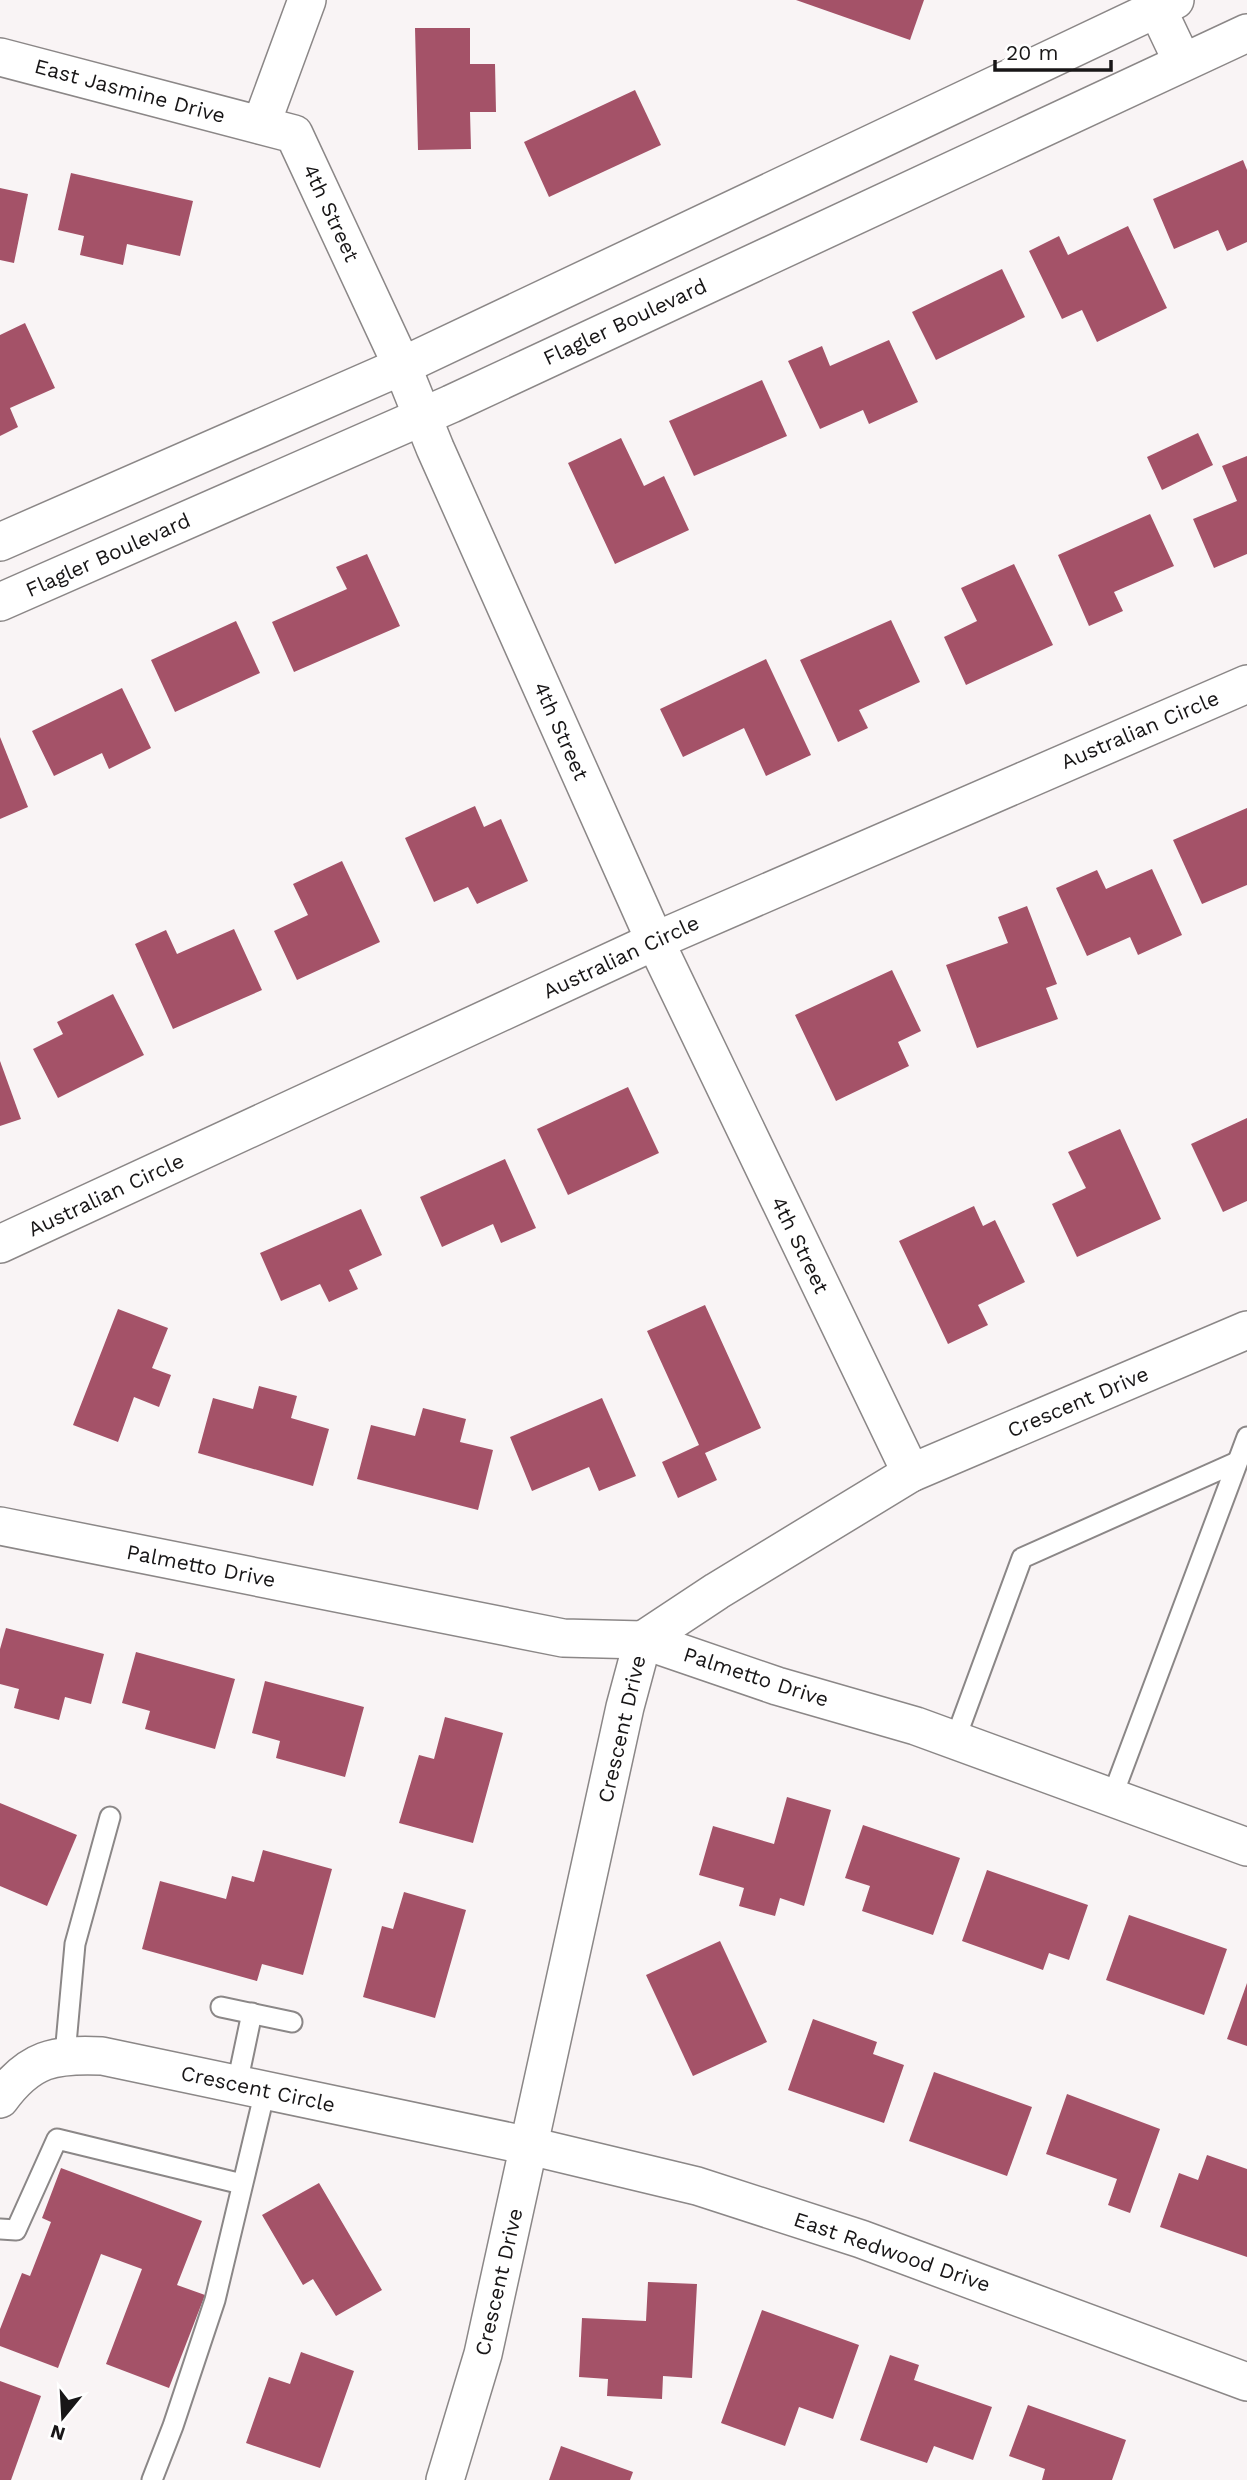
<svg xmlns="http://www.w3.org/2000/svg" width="1247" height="2480" viewBox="0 0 1247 2480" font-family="'Work Sans',sans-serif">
<rect width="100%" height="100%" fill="#f9f4f5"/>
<g fill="#a45268">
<path d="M796 0H924L910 40Z"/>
<path d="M415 28H470V64H495L496 112H470L471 149 418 150Z"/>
<path d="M635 90 661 145 549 197 524 142Z"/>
<path d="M1243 160 1247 170V242L1227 251 1218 230 1174 249 1153 199Z"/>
<path d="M71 173 193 201 180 256 127 244 123 265 80 255 84 236 58 230Z"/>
<path d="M0 188 28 194 14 263 0 260Z"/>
<path d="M1128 226 1167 308 1097 342 1082 310 1062 319 1029 251 1059 236 1068 255Z"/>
<path d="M1002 269 1025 317 936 360 912 312Z"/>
<path d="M25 323 55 388 10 408 18 427 0 436V335Z"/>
<path d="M889 340 918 402 869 424 863 410 820 429 788 361 822 346 830 366Z"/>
<path d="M762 380 787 436 694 476 669 421Z"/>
<path d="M1198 433 1213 465 1162 490 1147 457Z"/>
<path d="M621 438 644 486 664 476 689 530 615 564 568 463Z"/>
<path d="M1247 456V554L1214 568 1193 519 1237 501 1222 466Z"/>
<path d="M1150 514 1174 566 1114 592 1123 611 1089 626 1058 555Z"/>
<path d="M367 554 400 626 294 672 272 622 347 589 336 567Z"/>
<path d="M1014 564 1053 645 966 685 944 637 977 621 961 588Z"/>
<path d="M891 620 920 682 859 710 868 728 838 742 800 660Z"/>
<path d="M236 621 260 673 175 712 151 660Z"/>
<path d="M766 659 811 755 766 776 744 728 683 757 660 709Z"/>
<path d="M122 688 151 748 109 769 102 753 54 776 32 731Z"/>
<path d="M0 737 28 807 0 819Z"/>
<path d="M475 806 484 827 501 819 528 881 477 904 468 887 434 902 405 838Z"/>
<path d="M1247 808V885L1202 904 1173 840Z"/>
<path d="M342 861 380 942 297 980 274 931 308 915 293 884Z"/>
<path d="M1152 869 1182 935 1138 955 1130 937 1087 956 1056 888 1097 870 1106 889Z"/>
<path d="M1027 906 1057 984 1046 988 1058 1019 977 1048 946 965 1008 943 998 917Z"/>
<path d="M234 929 262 990 173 1029 135 944 166 930 177 954Z"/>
<path d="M892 970 921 1031 898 1042 909 1066 836 1101 795 1015Z"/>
<path d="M113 994 144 1055 58 1098 33 1049 63 1034 57 1022Z"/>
<path d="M0 1061 21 1119 0 1126Z"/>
<path d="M628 1087 659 1153 568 1195 537 1129Z"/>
<path d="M1247 1118V1201L1223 1212 1191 1144Z"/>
<path d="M1120 1129 1161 1219 1077 1257 1052 1204 1086 1188 1068 1152Z"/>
<path d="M505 1159 536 1228 501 1243 493 1224 442 1247 420 1197Z"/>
<path d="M974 1206 983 1226 995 1220 1025 1282 978 1305 988 1325 948 1344 899 1241Z"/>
<path d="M361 1209 382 1255 349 1270 358 1289 329 1302 320 1284 281 1301 260 1253Z"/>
<path d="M705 1305 761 1428 705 1453 717 1480 678 1498 662 1462 699 1445 647 1331Z"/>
<path d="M118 1309 168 1328 152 1368 171 1375 159 1407 134 1397 118 1442 73 1425Z"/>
<path d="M259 1386 297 1396 291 1418 329 1429 313 1486 198 1453 213 1398 253 1409Z"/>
<path d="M602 1398 636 1476 599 1491 589 1467 532 1491 510 1437Z"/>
<path d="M423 1408 466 1419 460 1442 493 1450 478 1510 357 1479 371 1425 415 1436Z"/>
<path d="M6 1628 104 1654 91 1704 65 1697 59 1720 14 1708 19 1689 0 1684V1649Z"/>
<path d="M136 1652 235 1679 215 1749 145 1729 150 1711 122 1703Z"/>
<path d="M265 1681 364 1707 345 1777 276 1758 280 1741 252 1733Z"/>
<path d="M445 1717 503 1733 473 1843 399 1823 419 1755 434 1759Z"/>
<path d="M787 1797 831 1810 804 1906 780 1898 775 1916 739 1906 744 1888 699 1875 713 1826 774 1844Z"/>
<path d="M0 1803 77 1835 47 1906 0 1886Z"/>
<path d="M863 1825 960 1858 933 1935 862 1911 870 1886 845 1878Z"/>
<path d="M263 1850 332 1869 303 1975 262 1964 257 1981 142 1949 160 1881 226 1899 232 1876 254 1882Z"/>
<path d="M987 1870 1088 1905 1069 1960 1049 1953 1043 1970 962 1941Z"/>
<path d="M404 1892 466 1910 435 2018 363 1997 382 1926 393 1929Z"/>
<path d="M1129 1915 1227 1949 1204 2015 1106 1980Z"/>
<path d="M720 1941 767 2042 693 2076 646 1975Z"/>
<path d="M1247 1983V2046L1227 2039Z"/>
<path d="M813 2019 877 2042 873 2054 904 2065 884 2123 788 2090Z"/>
<path d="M934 2072 1032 2107 1007 2176 909 2141Z"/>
<path d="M1067 2094 1160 2129 1130 2213 1108 2205 1117 2179 1046 2154Z"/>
<path d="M1207 2155 1247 2169V2257L1160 2227 1179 2173 1198 2180Z"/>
<path d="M61 2168 202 2221 177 2285 205 2295 169 2388 106 2364 142 2269 101 2254 58 2368 0 2346V2329L22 2273 30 2276 51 2222 42 2218Z"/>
<path d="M319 2183 382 2290 336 2316 313 2279 303 2285 262 2215Z"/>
<path d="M648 2282 697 2284 692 2378 663 2376 662 2399 607 2396 608 2379 579 2377 582 2318 646 2321Z"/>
<path d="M762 2310 859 2345 833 2419 799 2407 785 2446 721 2423Z"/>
<path d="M301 2352 354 2371 320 2468 246 2443 269 2377 290 2384Z"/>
<path d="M890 2355 919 2365 914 2380 992 2407 973 2460 934 2446 927 2463 860 2440Z"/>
<path d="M0 2381 41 2396 11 2480H0Z"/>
<path d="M1028 2405 1126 2440 1112 2480H1042L1045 2469 1009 2456Z"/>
<path d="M561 2446 633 2472 630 2480H549Z"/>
</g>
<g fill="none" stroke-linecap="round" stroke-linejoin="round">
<defs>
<g id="service">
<path d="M955 1740 1022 1558 1237 1462"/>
<path d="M1112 1797 1247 1437"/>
<path d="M221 2007 292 2022"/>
<path d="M65 2055 75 1944 110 1817"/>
<path d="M237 2084 252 2013"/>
<path d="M0 2229 16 2230 57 2139 242 2184"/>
<path d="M152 2480 173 2426 215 2300 265 2091"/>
</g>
<g id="minor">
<path d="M1153 0 1182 61"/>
<path d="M0 57 294 134 402 366 435 448 655 941 911 1473"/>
<path d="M261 125 307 0"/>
<path d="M0 542 402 366 1175 0"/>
<path d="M0 602 451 404 1247 33"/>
<path d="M0 1244 655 941 1247 684"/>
<path d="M0 1526 563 1638 643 1640 777 1686 916 1726 1247 1847"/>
<path d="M0 2099C30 2058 54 2054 102 2056L530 2146 697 2186 861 2239 1247 2382"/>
<path d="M445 2480 483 2354 625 1707 643 1640 717 1591 911 1473 1247 1330"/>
</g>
</defs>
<use href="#service" stroke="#8b8787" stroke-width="23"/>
<use href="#minor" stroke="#8b8787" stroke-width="40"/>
<use href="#service" stroke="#fff" stroke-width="19"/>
<use href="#minor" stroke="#fff" stroke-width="37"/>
</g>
<g text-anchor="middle" stroke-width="6" stroke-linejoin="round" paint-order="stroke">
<g font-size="21" fill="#181617" stroke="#fff">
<text transform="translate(130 91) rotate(15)" y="7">East Jasmine Drive</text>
<text transform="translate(331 213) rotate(65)" y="7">4th Street</text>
<text transform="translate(625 322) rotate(-25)" y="7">Flagler Boulevard</text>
<text transform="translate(108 555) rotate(-24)" y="7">Flagler Boulevard</text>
<text transform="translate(1140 730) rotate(-23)" y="7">Australian Circle</text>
<text transform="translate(561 731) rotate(66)" y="7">4th Street</text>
<text transform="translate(621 957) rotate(-25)" y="7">Australian Circle</text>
<text transform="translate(106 1195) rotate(-25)" y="7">Australian Circle</text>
<text transform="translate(800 1245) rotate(64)" y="7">4th Street</text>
<text transform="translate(1078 1402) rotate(-23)" y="7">Crescent Drive</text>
<text transform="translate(201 1566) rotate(11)" y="7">Palmetto Drive</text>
<text transform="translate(756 1677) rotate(18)" y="7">Palmetto Drive</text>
<text transform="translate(622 1729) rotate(-77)" y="7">Crescent Drive</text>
<text transform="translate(258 2089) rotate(12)" y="7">Crescent Circle</text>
<text transform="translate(892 2252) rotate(19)" y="7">East Redwood Drive</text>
<text transform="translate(499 2282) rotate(-77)" y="7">Crescent Drive</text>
</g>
</g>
<g transform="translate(63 2417) rotate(198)" stroke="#ffffff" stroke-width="5" paint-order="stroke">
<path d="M0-5L12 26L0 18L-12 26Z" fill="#181617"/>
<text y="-10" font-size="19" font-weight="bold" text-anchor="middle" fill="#181617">N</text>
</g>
<path d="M995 60v10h116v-10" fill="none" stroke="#181617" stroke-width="3.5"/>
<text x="1006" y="60" font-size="21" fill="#181617" stroke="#ffffff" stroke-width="5" paint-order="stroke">20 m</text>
</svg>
